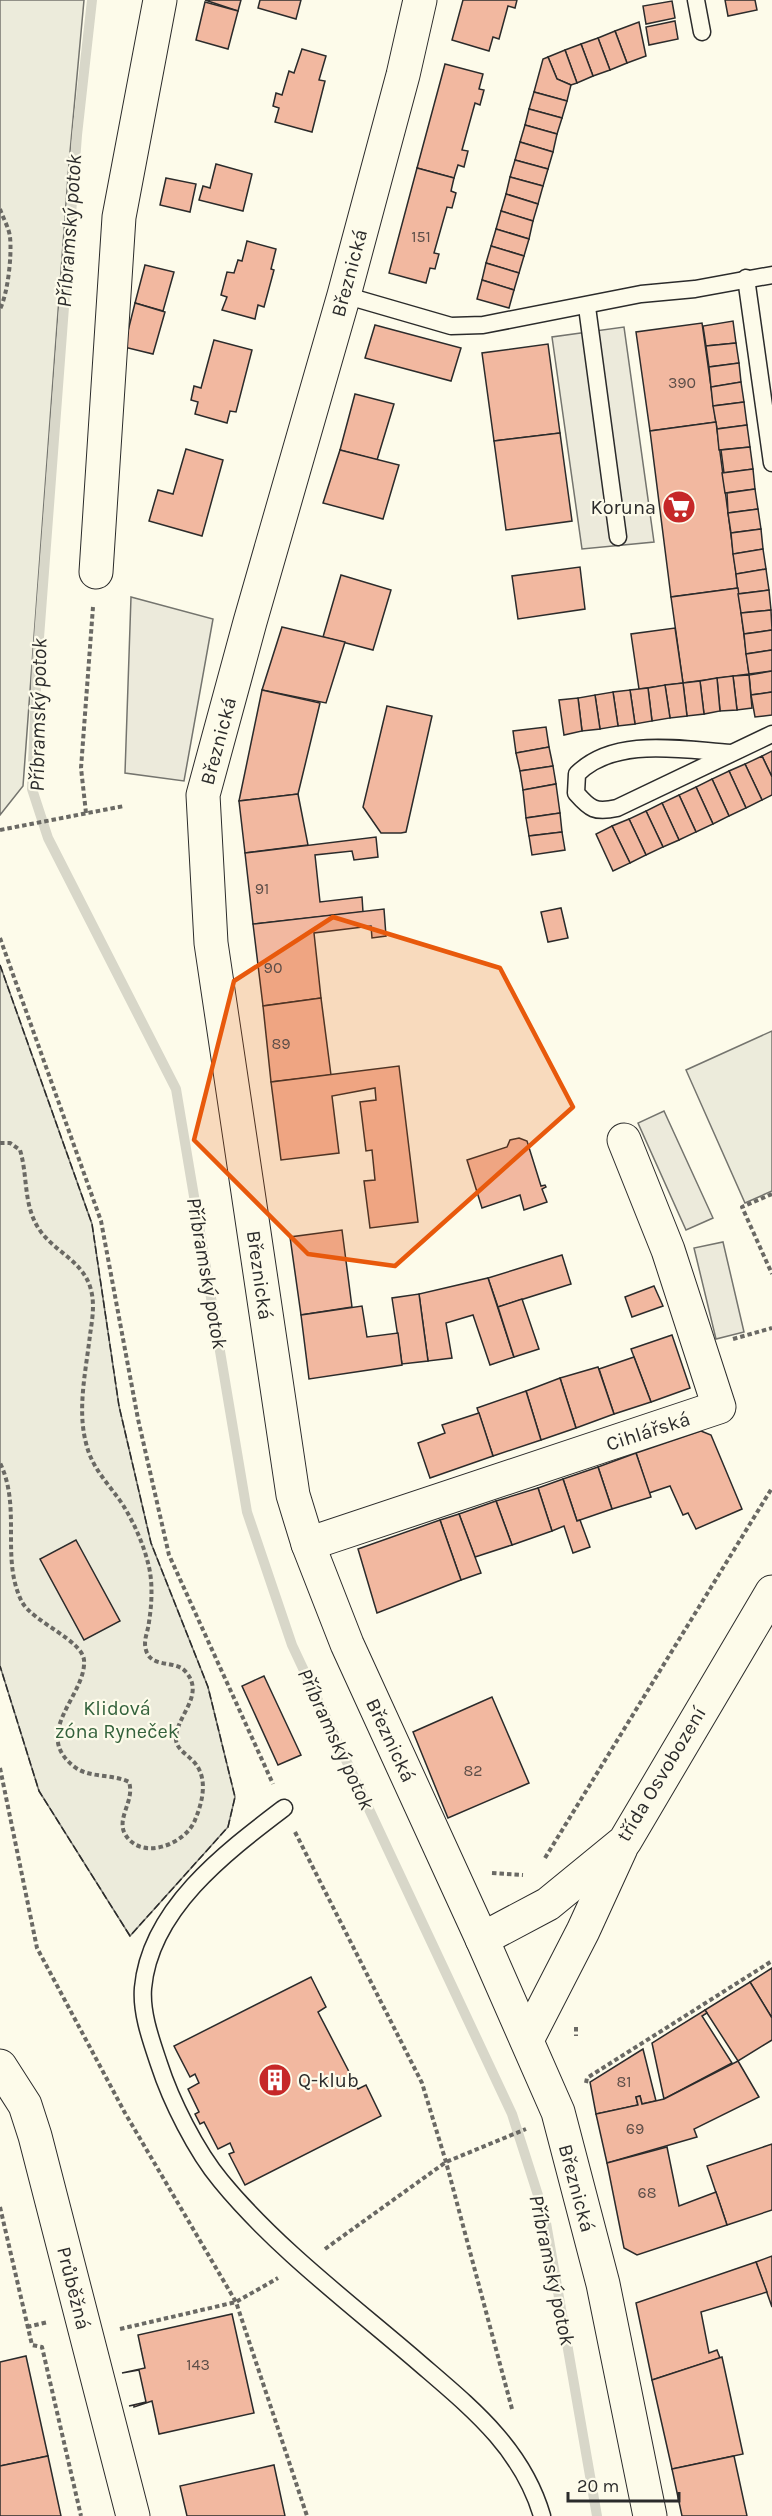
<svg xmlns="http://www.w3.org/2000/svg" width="772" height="2516" viewBox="0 0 772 2516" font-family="Karla,sans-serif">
<rect width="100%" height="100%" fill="#fdfbea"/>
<g fill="#ecebdb" stroke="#74746e" stroke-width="1.5">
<path d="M0 0H84L69 163 23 786 0 815Z"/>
<path d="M0 965 92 1224 119 1406 151 1543 208 1687 235 1797 228 1827 130 1936 39 1791 0 1666Z"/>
<path d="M772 1031V1191L745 1203 686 1070Z"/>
</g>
<g fill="#eceadb" stroke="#74746e" stroke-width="1.5">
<path d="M624 327 654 542 582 549 552 337Z"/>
<path d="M131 597 213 619 184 781 125 773Z"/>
<path d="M664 1111 713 1218 686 1230 638 1123Z"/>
<path d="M723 1242 744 1332 716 1339 694 1248Z"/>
</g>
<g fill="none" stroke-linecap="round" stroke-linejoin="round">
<path stroke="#d8d7c9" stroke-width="10" d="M92 0 77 135 37 664 32 789 48 838 176 1089 247 1512 292 1645 512 2114 545 2217 597 2516"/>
</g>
<g fill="#f2b8a0" stroke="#2b2b2b" stroke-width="1.5">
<path d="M205 0H241L238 11Z"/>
<path d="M260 0H301L296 19 258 8Z"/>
<path d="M463 0H517L515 8 508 6 499 39 493 37 489 51 452 40Z"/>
<path d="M725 0H755L757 10 728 16Z"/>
<path d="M672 1 675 18 646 24 643 6Z"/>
<path d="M205 2 238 11 228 49 196 40Z"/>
<path d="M675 21 678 39 649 45 646 27Z"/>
<path d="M639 22 646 56 627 63 615 31Z"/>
<path d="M615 31 627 63 610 70 598 38Z"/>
<path d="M598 38 610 70 593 76 581 44Z"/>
<path d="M581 44 593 76 577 83 565 50Z"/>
<path d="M302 49 326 56 319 80 325 81 312 132 275 122 279 108 273 106 276 93 282 95 289 71 294 73Z"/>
<path d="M565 50 577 83 571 85 557 79 548 57Z"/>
<path d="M548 57 557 79 571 85 567 101 534 92 543 59Z"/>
<path d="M445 64 483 74 479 89 484 90 480 105 475 103 462 150 468 151 464 167 458 165 454 178 417 168Z"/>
<path d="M534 92 567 101 562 118 529 109Z"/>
<path d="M529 109 562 118 557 134 525 125Z"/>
<path d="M525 125 557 134 553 152 520 142Z"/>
<path d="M520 142 553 152 548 169 515 160Z"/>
<path d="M515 160 548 169 543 186 510 177Z"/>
<path d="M216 164 252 174 243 211 199 200 203 186 210 188Z"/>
<path d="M417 168 454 178 451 191 456 193 452 208 447 207 434 253 439 254 435 269 430 268 426 283 389 273Z"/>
<path d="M510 177 543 186 538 204 506 194Z"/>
<path d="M166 178 196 184 190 212 160 205Z"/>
<path d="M506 194 538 204 533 221 501 211Z"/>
<path d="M501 211 533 221 529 239 496 229Z"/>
<path d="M496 229 529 239 524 256 491 246Z"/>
<path d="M247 241 276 249 271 269 274 270 264 307 258 305 255 319 222 310 227 297 221 295 227 272 234 273 238 260 242 261Z"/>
<path d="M491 246 524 256 519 273 486 263Z"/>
<path d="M486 263 519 273 514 290 482 280Z"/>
<path d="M145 265 174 272 163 311 135 303Z"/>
<path d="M482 280 514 290 509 308 477 299Z"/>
<path d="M135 303 165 312 153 354 124 347Z"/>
<path d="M733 321 736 343 706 346 703 326Z"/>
<path d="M702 323 716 422 650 431 636 332Z"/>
<path d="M375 325 461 348 451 381 365 358Z"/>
<path d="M214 340 252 350 236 412 230 411 227 423 195 414 198 402 191 400 194 386 201 388Z"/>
<path d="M736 343 739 363 709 367 706 346Z"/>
<path d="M548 344 560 433 494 441 482 353Z"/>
<path d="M739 363 741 382 711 387 709 367Z"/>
<path d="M741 382 744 402 713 406 711 387Z"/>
<path d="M355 394 394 404 377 460 340 450Z"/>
<path d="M744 402 747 425 717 429 713 406Z"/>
<path d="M716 422 738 588 671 597 650 431Z"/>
<path d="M747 425 750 447 719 450 717 429Z"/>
<path d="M560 433 572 521 506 530 494 441Z"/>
<path d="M750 447 753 469 724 473 721 450Z"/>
<path d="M186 449 223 460 202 536 149 521 158 490 173 494Z"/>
<path d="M340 450 399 465 383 519 323 503Z"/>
<path d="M753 469 755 489 725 493 722 473Z"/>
<path d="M755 489 758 509 728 513 727 493Z"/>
<path d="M758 509 761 529 731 533 728 513Z"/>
<path d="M761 529 763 549 733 554 731 533Z"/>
<path d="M763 549 766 569 736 574 733 554Z"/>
<path d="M580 567 585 609 518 619 512 576Z"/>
<path d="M766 569 769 590 738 594 736 574Z"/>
<path d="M341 575 391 590 373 650 323 637Z"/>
<path d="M738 588 749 674 683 683 671 597Z"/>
<path d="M769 590 771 610 741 613 738 594Z"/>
<path d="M771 610 772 630 744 634 741 613Z"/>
<path d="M282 627 345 642 326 703 262 690Z"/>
<path d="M675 628 683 683 639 689 631 634Z"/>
<path d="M772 630V650L746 654 744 634Z"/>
<path d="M772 650V671L749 674 746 654Z"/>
<path d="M772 671V692L751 695 749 675Z"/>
<path d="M749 675 752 708 737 710 733 676Z"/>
<path d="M733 676 737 710 720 711 717 678Z"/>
<path d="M717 678 720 711 704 714 700 681Z"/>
<path d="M700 681 704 714 687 716 683 683Z"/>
<path d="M683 683 687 716 670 718 665 685Z"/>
<path d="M665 685 670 718 652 721 648 688Z"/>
<path d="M648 688 652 721 635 724 630 690Z"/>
<path d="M262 690 320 703 298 794 239 801Z"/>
<path d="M630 690 635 724 618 726 613 692Z"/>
<path d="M613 692 618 726 600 729 595 695Z"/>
<path d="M772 692V715L755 717 751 695Z"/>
<path d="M595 695 600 729 582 731 578 698Z"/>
<path d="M578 698 582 731 564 735 559 700Z"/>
<path d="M387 706 432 716 406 832 401 833H381L363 807Z"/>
<path d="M546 727 549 747 516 753 513 731Z"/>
<path d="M549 747 553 766 520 771 516 753Z"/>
<path d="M772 751V777L762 756Z"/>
<path d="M762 756 772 777V795L762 800 745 764Z"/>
<path d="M745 764 762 800 746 808 729 771Z"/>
<path d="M553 766 556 784 523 790 520 771Z"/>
<path d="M729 771 746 808 729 816 712 779Z"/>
<path d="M712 779 729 816 713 824 696 787Z"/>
<path d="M556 784 560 813 526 818 523 790Z"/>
<path d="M696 787 713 824 696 832 679 795Z"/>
<path d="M298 794 308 845 245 853 239 801Z"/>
<path d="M679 795 696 832 679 840 662 803Z"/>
<path d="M662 803 679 840 663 847 646 811Z"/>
<path d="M646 811 663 847 646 855 629 819Z"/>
<path d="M560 813 562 832 529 836 526 818Z"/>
<path d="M629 819 646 855 630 863 612 826Z"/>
<path d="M612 826 630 863 613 871 596 834Z"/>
<path d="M562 832 565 850 532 855 529 836Z"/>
<path d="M376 837 378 857 354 860 352 851 315 855 320 902 362 897 363 912 253 924 245 853Z"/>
<path d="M561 908 568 938 548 942 541 912Z"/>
<path d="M384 909 386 936 372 938 371 926 314 933 321 998 263 1006 253 924Z"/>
<path d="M321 998 331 1075 271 1082 263 1006Z"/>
<path d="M399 1066 418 1222 370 1228 364 1181 375 1180 372 1150 366 1151 360 1102 376 1100 375 1088 332 1096 339 1153 281 1160 271 1082Z"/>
<path d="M519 1138 527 1141 541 1186 545 1185 546 1187 542 1189 547 1202 524 1210 520 1195 482 1208 467 1160 507 1147 510 1140Z"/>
<path d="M342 1230 352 1307 301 1315 290 1237Z"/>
<path d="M562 1255 571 1284 498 1307 488 1278Z"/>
<path d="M488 1278 514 1357 490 1365 473 1315 446 1323 452 1358 428 1361 419 1294Z"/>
<path d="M654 1286 663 1306 632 1317 625 1297Z"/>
<path d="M419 1294 428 1361 402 1364 392 1298Z"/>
<path d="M522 1299 539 1349 514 1357 498 1307Z"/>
<path d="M362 1306 367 1337 398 1333 402 1365 309 1379 301 1315Z"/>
<path d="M672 1335 690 1388 651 1402 631 1349Z"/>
<path d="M634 1357 651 1402 614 1414 599 1369Z"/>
<path d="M598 1367 614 1414 576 1428 560 1378Z"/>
<path d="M560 1378 576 1428 541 1440 526 1391Z"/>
<path d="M526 1391 541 1440 493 1456 477 1408Z"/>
<path d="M479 1413 493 1456 430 1478 418 1443 445 1433 442 1425Z"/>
<path d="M701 1431 711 1435 742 1509 696 1529 688 1513 683 1515 670 1486 649 1493 636 1453Z"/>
<path d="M636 1453 651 1497 612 1509 598 1467Z"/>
<path d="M598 1467 612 1509 577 1521 563 1479Z"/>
<path d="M563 1479 577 1521 580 1520 590 1547 573 1553 564 1526 552 1531 538 1488Z"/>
<path d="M538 1488 552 1531 512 1545 496 1501Z"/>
<path d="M496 1501 512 1545 475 1557 459 1514Z"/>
<path d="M459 1514 481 1573 461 1580 440 1520Z"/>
<path d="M440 1520 461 1580 377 1613 358 1549Z"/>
<path d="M76 1540 120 1621 84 1640 40 1559Z"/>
<path d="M264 1676 301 1755 278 1765 242 1686Z"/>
<path d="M492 1697 529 1783 448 1818 413 1732Z"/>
<path d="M772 1968V2018L750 1982Z"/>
<path d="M311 1977 326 2007 318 2012 358 2089 366 2085 381 2116 245 2185 229 2154 234 2152 230 2143 218 2149 204 2122 200 2124 195 2114 199 2112 188 2089 199 2083 195 2074 190 2077 174 2046Z"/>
<path d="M750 1982 772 2018V2040L738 2061 705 2010Z"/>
<path d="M705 2010 707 2013 702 2016 732 2063 664 2099 652 2043Z"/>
<path d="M643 2049 656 2101 642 2104 640 2096 636 2097 638 2105 596 2114 590 2082Z"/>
<path d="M738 2061 759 2097 694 2129 697 2137 607 2163 596 2114 638 2105 636 2097 640 2096 642 2104 664 2099Z"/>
<path d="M772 2144V2210L727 2225 707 2166Z"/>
<path d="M667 2147 679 2206 716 2192 727 2225 637 2255 624 2248 607 2163Z"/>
<path d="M772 2256V2307L756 2262Z"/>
<path d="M756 2262 767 2292 701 2312 709 2353 717 2350 720 2358 652 2380 636 2303Z"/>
<path d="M232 2314 254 2413 159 2434 152 2401 134 2407V2405L129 2406 146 2402 139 2370 122 2373 145 2368 138 2335Z"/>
<path d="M26 2356 48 2456 0 2466V2362Z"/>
<path d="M722 2357 743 2454 672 2469 652 2380Z"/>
<path d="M48 2456 61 2516H0V2466Z"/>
<path d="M734 2456 747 2516H682L672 2469Z"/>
<path d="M274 2465 285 2516H187L180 2486Z"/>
</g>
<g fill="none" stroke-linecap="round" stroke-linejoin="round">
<defs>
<g id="service">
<path d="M696 0 702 32"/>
<path d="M746 278 772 463"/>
<path d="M344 295 451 326 483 325 641 294 695 289 772 275"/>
<path d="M587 307 618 537"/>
<path d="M731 753C683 750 615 736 577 774L576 793C590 809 595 813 617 808L772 734"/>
<path d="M284 1808C226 1852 150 1909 143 1988 141 2013 151 2040 159 2064 171 2101 196 2151 221 2181 275 2247 352 2305 417 2361 469 2406 522 2447 542 2516"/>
</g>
<g id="minor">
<path d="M96 572 119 217 160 0"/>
<path d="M308 1544 719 1407 668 1250 624 1140"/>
<path d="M482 1939 548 1904 625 1841 772 1592"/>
<path d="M527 2040 583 1931 621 1848"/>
<path d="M0 2066 25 2105 35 2136 133 2516"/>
</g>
<path id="tertiary" d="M420 0 403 75 344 295 250 622 203 795 211 943 293 1495 308 1544 347 1644 482 1939 558 2112 603 2284 650 2516"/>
</defs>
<use href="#service" stroke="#2b2b2b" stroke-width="19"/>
<use href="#minor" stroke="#2b2b2b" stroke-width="35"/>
<use href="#tertiary" stroke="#2b2b2b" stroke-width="35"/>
<g stroke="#6a6964" stroke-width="4" stroke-dasharray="4.5 3" stroke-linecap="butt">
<path d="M0 209C3 218 9 228 10 237 12 255 8 293 0 309"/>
<path d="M86 813 81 768 93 607"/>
<path d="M0 830 124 806"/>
<path d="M0 938 101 1221 138 1419 169 1555 273 1784"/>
<path d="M0 1143H10L20 1150C28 1176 23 1205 39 1229 54 1252 84 1261 91 1290 95 1305 92 1321 90 1335 86 1370 77 1409 86 1443 92 1469 109 1484 123 1505 134 1523 143 1543 148 1563 153 1581 152 1603 149 1622 148 1633 142 1641 147 1653 154 1668 176 1660 186 1672 206 1696 175 1716 176 1740 177 1749 186 1754 192 1760 209 1776 203 1801 195 1820 186 1844 141 1862 125 1834 116 1818 135 1801 129 1782 113 1774 91 1778 76 1768 29 1734 87 1695 84 1660 82 1640 33 1622 22 1602 0 1559 22 1508 0 1463"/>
<path d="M772 1194 742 1207 772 1274"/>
<path d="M733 1339 772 1328"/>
<path d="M0 1768 37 1948 125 2113 236 2302 307 2516"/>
<path d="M295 1832 422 2083 446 2162 512 2409"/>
<path d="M545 1858 772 1488"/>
<path d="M492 1873 523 1875"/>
<path d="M576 2027V2036"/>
<path d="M586 2083 587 2078 772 1961"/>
<path d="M0 2207 32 2345 42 2347 81 2516"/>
<path d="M325 2249 446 2162 526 2129"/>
<path d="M27 2327 48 2322"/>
<path d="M120 2329 236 2302 278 2278"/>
</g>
<use href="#service" stroke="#fdfbea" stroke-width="16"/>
<use href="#minor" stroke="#fdfbea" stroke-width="33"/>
<use href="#tertiary" stroke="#fdfbea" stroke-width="33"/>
<path stroke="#2b2b2b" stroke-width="1.5" stroke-dasharray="8 3" stroke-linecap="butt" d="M0 965 92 1224 119 1406 151 1543 208 1687 235 1797 228 1827 130 1936 39 1791 0 1666"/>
</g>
<path fill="#e8590c" fill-opacity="0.2" stroke="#e8590c" stroke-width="4.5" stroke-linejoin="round" d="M333 917 500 968 573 1107 395 1266 308 1254 194 1140 234 981Z"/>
<defs>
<symbol id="supermarket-disc" viewBox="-11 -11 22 22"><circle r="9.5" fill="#c62828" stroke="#fdfbea"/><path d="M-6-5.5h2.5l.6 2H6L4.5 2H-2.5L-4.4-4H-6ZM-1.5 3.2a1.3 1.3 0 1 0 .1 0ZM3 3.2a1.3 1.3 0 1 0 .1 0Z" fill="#fff"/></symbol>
<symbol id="building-disc" viewBox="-11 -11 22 22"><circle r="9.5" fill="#c62828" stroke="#fdfbea"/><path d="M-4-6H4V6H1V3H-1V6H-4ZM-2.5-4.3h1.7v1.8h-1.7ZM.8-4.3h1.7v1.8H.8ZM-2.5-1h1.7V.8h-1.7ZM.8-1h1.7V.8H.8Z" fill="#fff"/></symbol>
</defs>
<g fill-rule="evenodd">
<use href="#supermarket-disc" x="660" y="488" width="38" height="38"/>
<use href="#building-disc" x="256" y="2061" width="38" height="38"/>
</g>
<g text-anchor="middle" stroke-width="4.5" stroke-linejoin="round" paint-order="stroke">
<g font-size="16" fill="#5d4e48">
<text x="421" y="242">151</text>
<text x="682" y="388">390</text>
<text x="262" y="894">91</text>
<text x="273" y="973">90</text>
<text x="281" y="1049">89</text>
<text x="473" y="1776">82</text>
<text x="624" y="2087">81</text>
<text x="635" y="2134">69</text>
<text x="647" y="2198">68</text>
<text x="198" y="2370">143</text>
</g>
<g font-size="20" fill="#2b2b2b" stroke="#fdfbea">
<text transform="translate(349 273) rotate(-75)" y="7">Březnická</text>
<text transform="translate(218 741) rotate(-75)" y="7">Březnická</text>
<text transform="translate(260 1275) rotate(82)" y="7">Březnická</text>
<text transform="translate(648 1431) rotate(-18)" y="7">Cihlářská</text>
<text transform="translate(391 1740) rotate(65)" y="7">Březnická</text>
<text transform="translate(661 1774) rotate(-59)" y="7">třída Osvobození</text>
<text transform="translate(577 2188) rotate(75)" y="7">Březnická</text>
<text transform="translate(74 2288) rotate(76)" y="7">Průběžná</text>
</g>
<g font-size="20" fill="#2b2b2b" stroke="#fdfbea" text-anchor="end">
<text x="656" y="514">Koruna</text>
<text x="298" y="2087" text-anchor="start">Q-klub</text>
</g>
<g font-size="20" fill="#34623c" stroke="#fdfbea">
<text x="117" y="1715">Klidová<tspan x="117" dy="23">zóna Ryneček</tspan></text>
</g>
<g font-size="21" font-style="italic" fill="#2b2b2b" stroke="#fdfbea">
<text transform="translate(69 231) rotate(-86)" y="7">Příbramský potok</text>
<text transform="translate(38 715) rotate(-89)" y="7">Příbramský potok</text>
<text transform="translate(207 1273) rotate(80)" y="7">Příbramský potok</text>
<text transform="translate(336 1739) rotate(65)" y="7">Příbramský potok</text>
<text transform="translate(552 2270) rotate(78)" y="7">Příbramský potok</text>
</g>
</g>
<path d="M568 2492v9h111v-9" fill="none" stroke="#2b2b2b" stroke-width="3"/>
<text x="577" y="2492" font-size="18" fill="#2b2b2b" stroke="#fdfbea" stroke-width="4.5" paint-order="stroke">20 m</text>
</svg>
